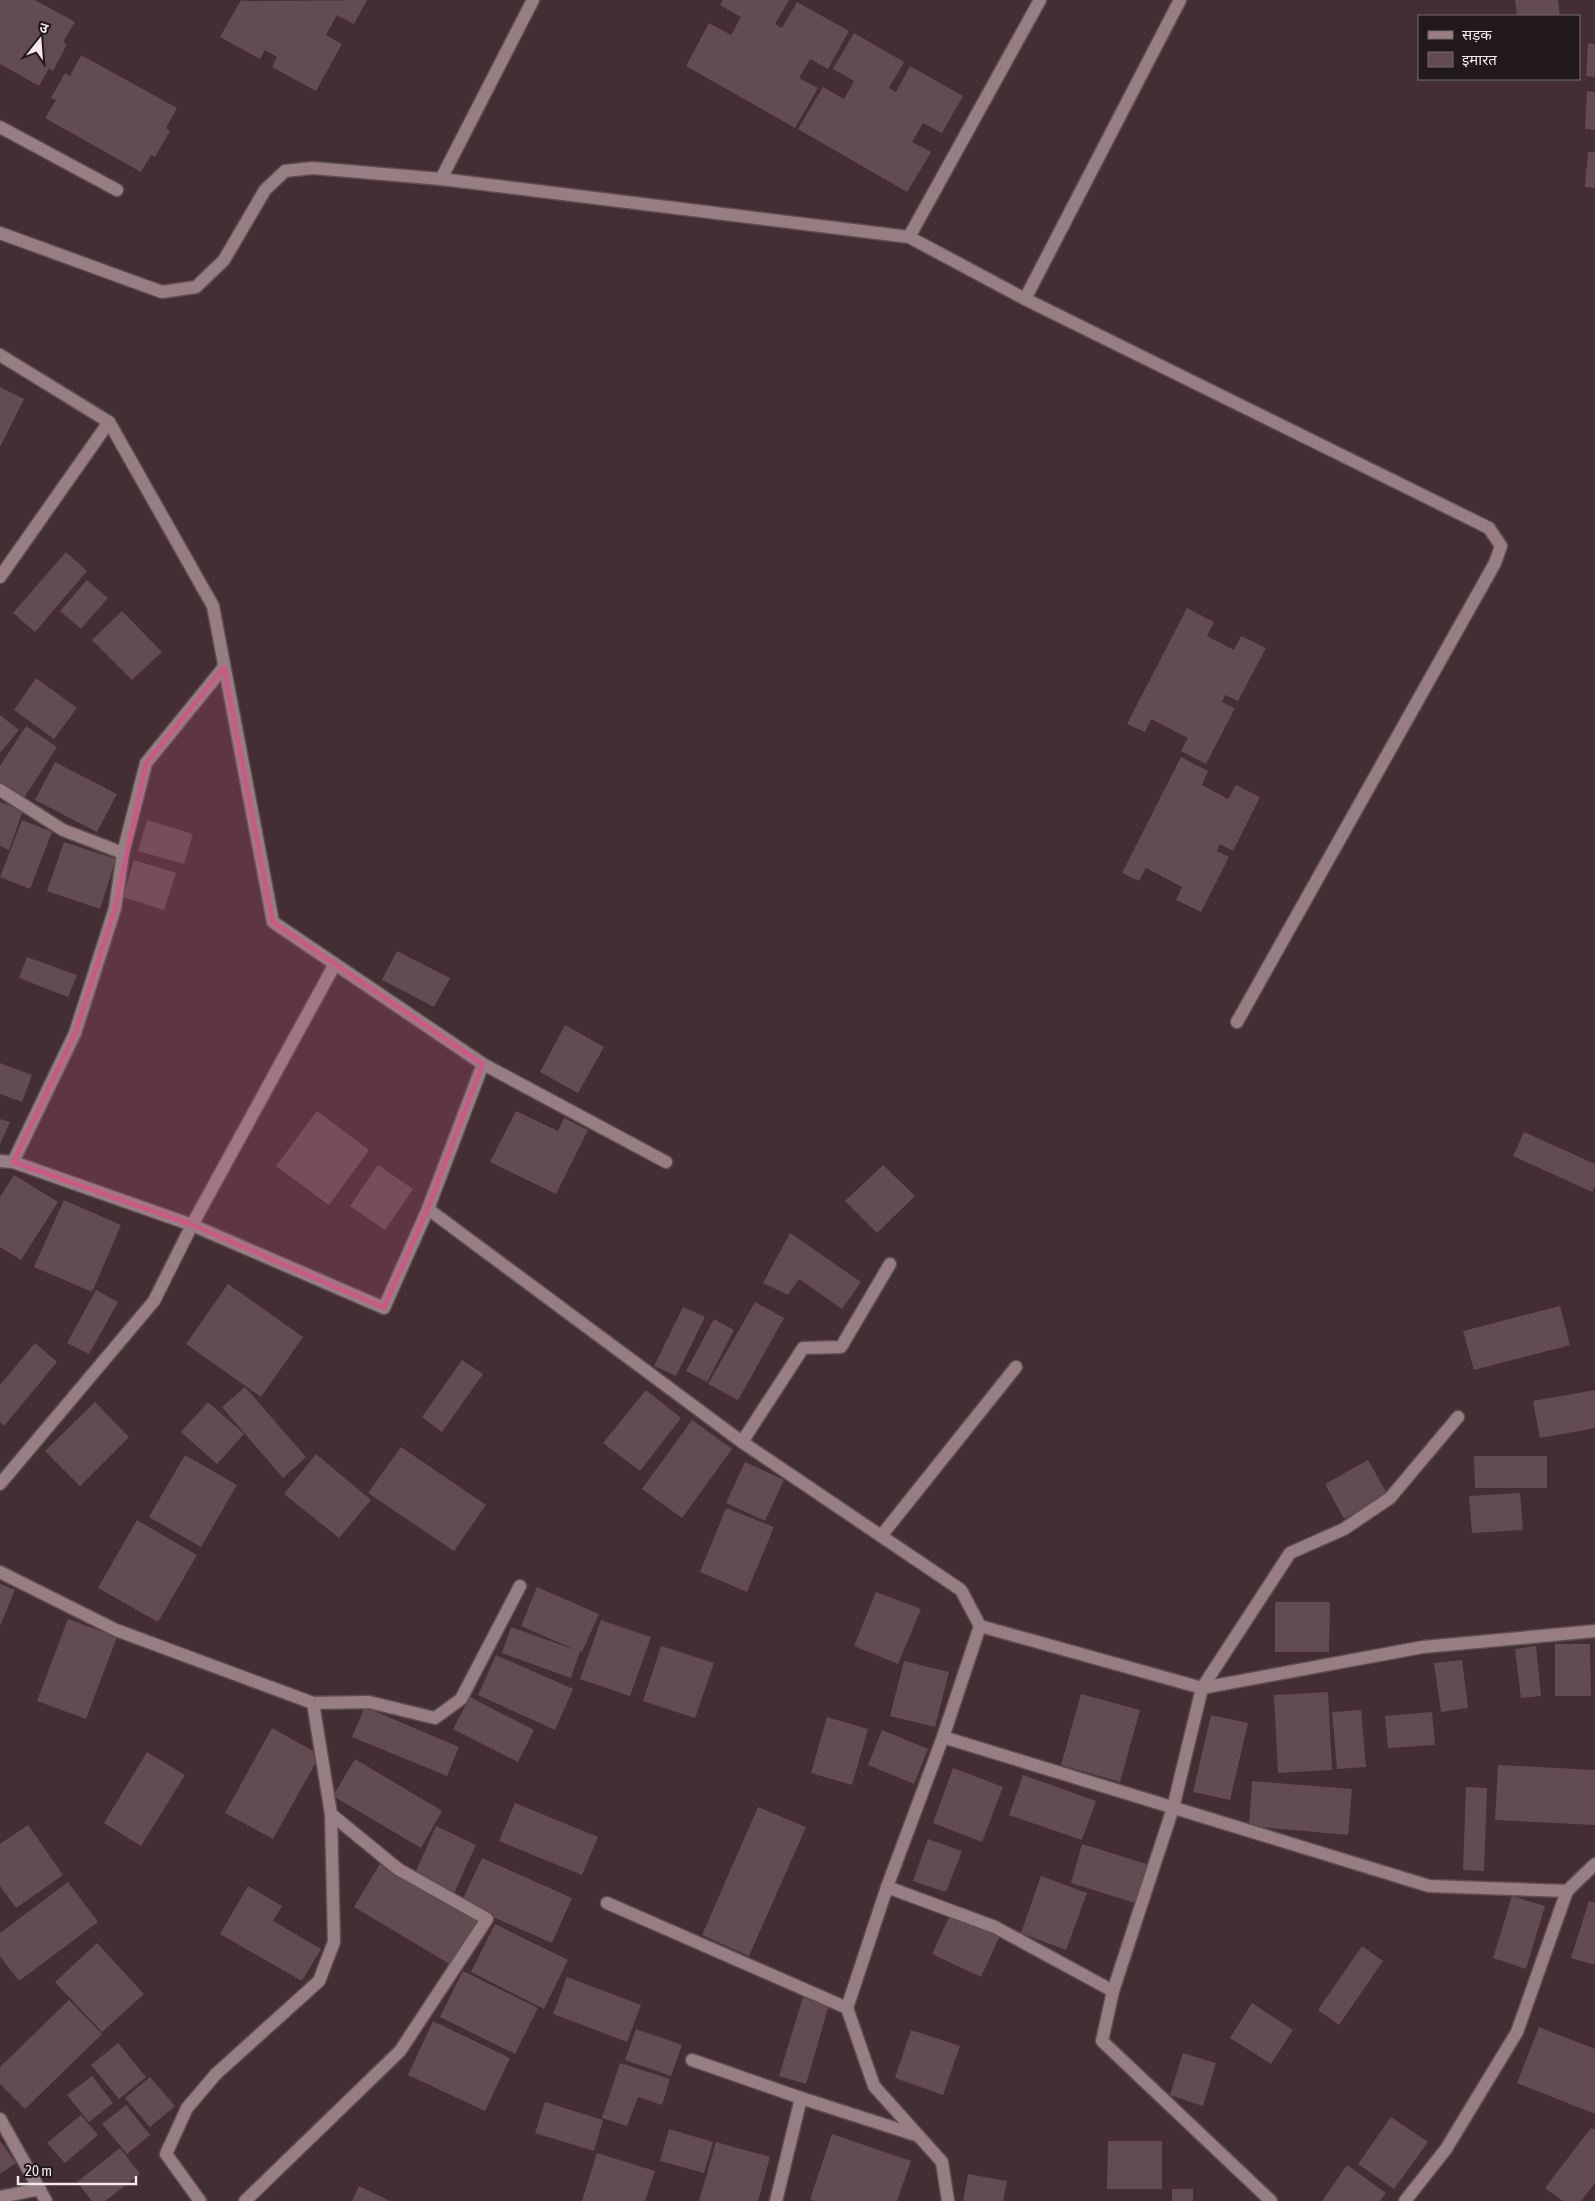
<svg xmlns="http://www.w3.org/2000/svg" width="1595" height="2201" viewBox="0 0 1595 2201" font-family="'Asap Condensed','Noto Sans Devanagari',sans-serif">
<rect width="100%" height="100%" fill="#422e33"/>
<g fill="#624c51">
<path d="M0 0H35L75 22 63 42 67 44 53 71 49 68 39 86 0 64Z"/>
<path d="M241 0 248 1 367 0 354 24 337 15 326 35 342 44 316 91 272 67 277 57 265 50 260 59 220 37Z"/>
<path d="M723 0H789L775 24 782 28 797 2 849 31 828 69 810 59 799 78 818 88 795 128 686 66 709 23 731 35 741 17 720 5Z"/>
<path d="M1515 0H1558L1560 16H1517Z"/>
<path d="M854 33 904 62 889 88 896 92 910 66 963 96 942 133 923 123 912 142 931 152 907 192 798 129 823 87 844 99 854 81 833 69Z"/>
<path d="M1588 43 1595 44V77L1586 76Z"/>
<path d="M81 55 177 108 166 128 170 131 155 157 151 155 141 172 45 118 56 100 51 98 65 73 70 76Z"/>
<path d="M1587 91 1595 92V130L1585 129Z"/>
<path d="M1588 152H1595V188L1585 187Z"/>
<path d="M0 387 24 399 0 447Z"/>
<path d="M66 552 87 571 35 632 13 613Z"/>
<path d="M87 580 108 598 81 629 60 611Z"/>
<path d="M1187 608 1214 622 1207 636 1234 650 1241 636 1266 648 1238 701 1225 695 1222 702 1235 708 1206 764 1181 751 1188 738 1151 719 1145 732 1127 724Z"/>
<path d="M122 611 162 652 132 680 92 640Z"/>
<path d="M36 678 77 708 54 739 14 710Z"/>
<path d="M0 715 19 730 0 753Z"/>
<path d="M26 726 57 747 24 798 0 783V766Z"/>
<path d="M1181 757 1208 771 1202 785 1228 799 1236 785 1260 797 1233 851 1220 844 1217 851 1229 857 1201 912 1176 900 1182 887 1146 868 1139 881 1122 873Z"/>
<path d="M55 762 117 794 97 832 35 800Z"/>
<path d="M0 802 23 810 9 850 0 846Z"/>
<path d="M22 820 52 832 30 889 0 877Z"/>
<path d="M147 820 193 834 184 864 138 851Z"/>
<path d="M64 842 116 859 100 909 47 891Z"/>
<path d="M134 860 176 873 164 910 123 897Z"/>
<path d="M397 951 450 978 434 1007 382 980Z"/>
<path d="M27 957 77 975 68 997 19 978Z"/>
<path d="M565 1025 604 1047 578 1093 540 1072Z"/>
<path d="M0 1063 32 1075 22 1102 0 1094Z"/>
<path d="M317 1111 369 1150 329 1205 276 1166Z"/>
<path d="M516 1111 558 1131 564 1118 588 1130 556 1194 490 1162Z"/>
<path d="M0 1119 10 1122 0 1144Z"/>
<path d="M1524 1132 1595 1164V1186L1592 1192 1513 1156Z"/>
<path d="M378 1165 413 1189 385 1230 350 1206Z"/>
<path d="M883 1165 915 1196 877 1233 845 1201Z"/>
<path d="M14 1175 58 1202 21 1260 0 1247V1197Z"/>
<path d="M64 1200 121 1225 92 1292 34 1267Z"/>
<path d="M790 1233 861 1282 842 1309 799 1279 788 1295 763 1283Z"/>
<path d="M228 1284 303 1337 261 1397 186 1344Z"/>
<path d="M96 1290 118 1302 89 1354 67 1343Z"/>
<path d="M755 1302 784 1318 738 1400 708 1384Z"/>
<path d="M1560 1306 1570 1345 1474 1370 1463 1331Z"/>
<path d="M683 1307 705 1317 676 1376 654 1366Z"/>
<path d="M714 1319 734 1330 707 1382 686 1371Z"/>
<path d="M35 1343 57 1362 4 1426 0 1422V1385Z"/>
<path d="M462 1360 483 1374 442 1432 422 1417Z"/>
<path d="M245 1387 306 1457 283 1478 222 1407Z"/>
<path d="M646 1390 681 1418 640 1471 603 1443Z"/>
<path d="M1595 1390V1428L1540 1438 1533 1401Z"/>
<path d="M95 1402 129 1437 80 1486 45 1451Z"/>
<path d="M208 1402 244 1434 217 1464 181 1432Z"/>
<path d="M692 1420 732 1449 682 1518 642 1489Z"/>
<path d="M401 1447 486 1505 454 1551 368 1493Z"/>
<path d="M316 1454 371 1500 339 1538 284 1494Z"/>
<path d="M185 1455 237 1485 201 1547 149 1517Z"/>
<path d="M1474 1456H1547V1488H1475Z"/>
<path d="M1368 1460 1388 1495 1344 1519 1325 1484Z"/>
<path d="M745 1462 784 1480 765 1521 726 1503Z"/>
<path d="M1520 1493 1523 1530 1472 1533 1469 1496Z"/>
<path d="M726 1508 774 1527 747 1592 700 1572Z"/>
<path d="M137 1520 197 1555 158 1622 98 1588Z"/>
<path d="M0 1584 15 1590 0 1626Z"/>
<path d="M537 1587 599 1614 582 1652 580 1651 571 1678 502 1653 511 1627 578 1651 521 1626Z"/>
<path d="M876 1592 921 1609 898 1664 854 1646Z"/>
<path d="M1275 1602H1330L1329 1652H1275Z"/>
<path d="M68 1619 117 1637 86 1719 37 1701Z"/>
<path d="M601 1620 651 1637 630 1696 580 1679Z"/>
<path d="M1555 1644H1590L1591 1696H1555Z"/>
<path d="M661 1646 714 1663 695 1718 643 1701Z"/>
<path d="M1536 1646 1541 1696 1521 1698 1515 1649Z"/>
<path d="M496 1655 573 1689 555 1730 478 1695Z"/>
<path d="M1462 1660 1468 1708 1441 1712 1434 1663Z"/>
<path d="M904 1661 949 1672 935 1727 890 1716Z"/>
<path d="M1328 1692 1332 1770 1278 1773 1274 1695Z"/>
<path d="M1081 1694 1140 1710 1120 1782 1061 1765Z"/>
<path d="M470 1697 534 1730 518 1762 453 1729Z"/>
<path d="M365 1707 459 1747 447 1776 352 1737Z"/>
<path d="M1361 1710 1366 1767 1337 1769 1332 1712Z"/>
<path d="M1432 1712 1435 1745 1388 1748 1385 1716Z"/>
<path d="M1211 1715 1248 1723 1230 1800 1193 1792Z"/>
<path d="M827 1717 868 1729 852 1785 811 1773Z"/>
<path d="M272 1728 320 1755 273 1839 225 1813Z"/>
<path d="M882 1730 928 1749 914 1784 868 1765Z"/>
<path d="M147 1752 185 1775 141 1846 104 1823Z"/>
<path d="M355 1759 442 1811 421 1848 333 1796Z"/>
<path d="M1498 1765 1595 1770V1825L1495 1820Z"/>
<path d="M953 1768 1003 1787 982 1842 933 1823Z"/>
<path d="M1023 1775 1096 1801 1082 1840 1009 1815Z"/>
<path d="M1252 1781 1352 1789 1348 1835 1249 1826Z"/>
<path d="M1466 1787 1487 1788 1484 1871 1463 1870Z"/>
<path d="M515 1803 598 1837 582 1875 499 1841Z"/>
<path d="M758 1807 806 1827 749 1956 702 1935Z"/>
<path d="M28 1825 63 1875 16 1908 0 1886V1844Z"/>
<path d="M436 1826 476 1845 453 1895 414 1876Z"/>
<path d="M928 1839 962 1851 946 1892 913 1881Z"/>
<path d="M1082 1844 1147 1864 1135 1903 1071 1883Z"/>
<path d="M482 1858 572 1898 552 1943 461 1903Z"/>
<path d="M381 1862 480 1921 453 1966 354 1907Z"/>
<path d="M1041 1876 1087 1893 1066 1950 1021 1933Z"/>
<path d="M68 1882 98 1922 19 1981 0 1956V1933Z"/>
<path d="M248 1886 282 1906 273 1921 321 1949 302 1981 220 1934Z"/>
<path d="M1512 1896 1545 1906 1526 1969 1493 1958Z"/>
<path d="M1589 1901 1595 1903V1965L1571 1958Z"/>
<path d="M951 1913 1000 1935 981 1977 932 1954Z"/>
<path d="M495 1924 568 1960 544 2009 471 1972Z"/>
<path d="M97 1943 144 1994 102 2032 55 1982Z"/>
<path d="M1362 1946 1383 1961 1339 2025 1318 2010Z"/>
<path d="M463 1971 538 2008 515 2054 440 2017Z"/>
<path d="M567 1977 641 2005 627 2042 553 2014Z"/>
<path d="M803 1997 829 2005 806 2084 779 2076Z"/>
<path d="M69 2000 102 2034 25 2109 0 2084V2067Z"/>
<path d="M1252 2003 1293 2030 1271 2064 1230 2038Z"/>
<path d="M433 2021 510 2058 485 2111 408 2075Z"/>
<path d="M1539 2027 1595 2049V2114L1517 2083Z"/>
<path d="M636 2029 682 2045 671 2076 625 2060Z"/>
<path d="M911 2030 960 2046 943 2095 895 2078Z"/>
<path d="M118 2043 146 2077 119 2099 91 2065Z"/>
<path d="M1183 2053 1216 2063 1203 2106 1170 2095Z"/>
<path d="M620 2063 670 2079 662 2105 638 2097 627 2126 602 2118Z"/>
<path d="M92 2076 113 2103 89 2122 67 2095Z"/>
<path d="M150 2077 175 2106 150 2127 125 2098Z"/>
<path d="M545 2102 603 2120 594 2151 535 2133Z"/>
<path d="M126 2105 150 2135 127 2154 102 2124Z"/>
<path d="M81 2115 98 2135 65 2163 47 2143Z"/>
<path d="M1391 2117 1428 2142 1394 2189 1358 2164Z"/>
<path d="M1591 2128 1595 2130V2183L1581 2201H1563L1545 2188Z"/>
<path d="M669 2129 713 2142 704 2173 660 2161Z"/>
<path d="M832 2134 911 2161 897 2201H815L810 2199Z"/>
<path d="M0 2141 16 2163 0 2174Z"/>
<path d="M1108 2141H1162V2189H1107Z"/>
<path d="M716 2142 770 2157 758 2201H699Z"/>
<path d="M120 2148 140 2174 105 2201H92L77 2182Z"/>
<path d="M597 2153 655 2171 645 2201H582Z"/>
<path d="M1347 2165 1386 2193 1380 2201H1322Z"/>
<path d="M968 2174 1007 2181 1003 2201H963Z"/>
<path d="M359 2186 390 2201H352Z"/>
<rect x="1172" y="2189" width="21" height="12"/>
</g>
<g fill="none" stroke-linecap="round" stroke-linejoin="round">
<defs>
<g id="service">
<path d="M0 127 117 190"/>
<path d="M441 179 533 0"/>
<path d="M0 233 162 292 196 287 224 260 265 190 285 171 313 168 441 179 909 237 1025 299 1489 528 1501 546 1495 563 1237 1022"/>
<path d="M909 237 1040 0"/>
<path d="M1025 299 1180 0"/>
</g>
<g id="minor">
<path d="M0 355 109 422 213 606 273 922 483 1064 666 1162"/>
<path d="M0 577 109 422"/>
<path d="M0 790 63 830 123 853"/>
<path d="M0 1161 13 1162 192 1225 384 1308 428 1209 483 1064"/>
<path d="M13 1162 75 1033 115 908 123 853 146 763 224 667"/>
<path d="M428 1209 742 1442 961 1590 980 1626 1202 1688 1423 1647 1595 1631"/>
<path d="M742 1442 803 1348 841 1347 890 1264"/>
<path d="M0 1484 154 1301 192 1225 335 964"/>
<path d="M881 1536 1016 1367"/>
<path d="M0 1572 116 1630 313 1703 369 1702 435 1718 461 1699 520 1586"/>
<path d="M943 1737 1429 1886 1567 1891 1595 1864"/>
<path d="M887 1887 995 1927 1113 1991"/>
<path d="M607 1903 847 2008"/>
<path d="M692 2060 801 2098 916 2135"/>
<path d="M0 2119 46 2201"/>
<path d="M0 2197 40 2189"/>
<path d="M200 2201 166 2154 187 2108 216 2074 319 1981 334 1942 331 1814 313 1703"/>
<path d="M245 2201 400 2051 487 1919 398 1869 331 1814"/>
<path d="M776 2201 801 2098"/>
<path d="M948 2201 942 2162 874 2086 847 2008 887 1887 943 1737 980 1626"/>
<path d="M1271 2201 1102 2041 1113 1991 1173 1808 1202 1688 1290 1553 1344 1529 1390 1498 1458 1417"/>
<path d="M1405 2201 1446 2149 1517 2032 1567 1891"/>
</g>
</defs>
<use href="#service" stroke="#5d4d50" stroke-width="15"/>
<use href="#minor" stroke="#5d4d50" stroke-width="15"/>
<use href="#service" stroke="#967e83" stroke-width="12"/>
<use href="#minor" stroke="#967e83" stroke-width="12"/>
</g>
<path fill="#d15686" fill-opacity="0.2" stroke="#d15686" stroke-width="4" stroke-linejoin="round" d="M224 667 273 922 483 1064 428 1209 384 1308 192 1225 13 1162 75 1033 115 908 146 763Z"/>
<rect x="1418" y="15" width="162" height="65" fill="#22191b" stroke="#766c6e"/>
<rect x="1428" y="31" width="25" height="8" fill="#967e83" stroke="#766c6e"/>
<text x="1462" y="40" font-size="15" fill="#f5e8ea">सड़क</text>
<rect x="1428" y="52" width="25" height="15" fill="#624c51" stroke="#766c6e"/>
<text x="1462" y="65" font-size="15" fill="#f5e8ea">इमारत</text>
<g transform="translate(40 40) rotate(17)" stroke="#22191b" stroke-width="4" paint-order="stroke">
<path d="M0-4L9 19L0 12L-9 19Z" fill="#f5e8ea"/>
<text y="-8" font-size="14" font-weight="bold" text-anchor="middle" fill="#f5e8ea">उ</text>
</g>
<path d="M18 2176v8h118v-8" fill="none" stroke="#f5e8ea" stroke-width="2.5"/>
<text x="25" y="2176" font-size="15" fill="#f5e8ea" stroke="#22191b" stroke-width="4" paint-order="stroke">20 m</text>
</svg>
